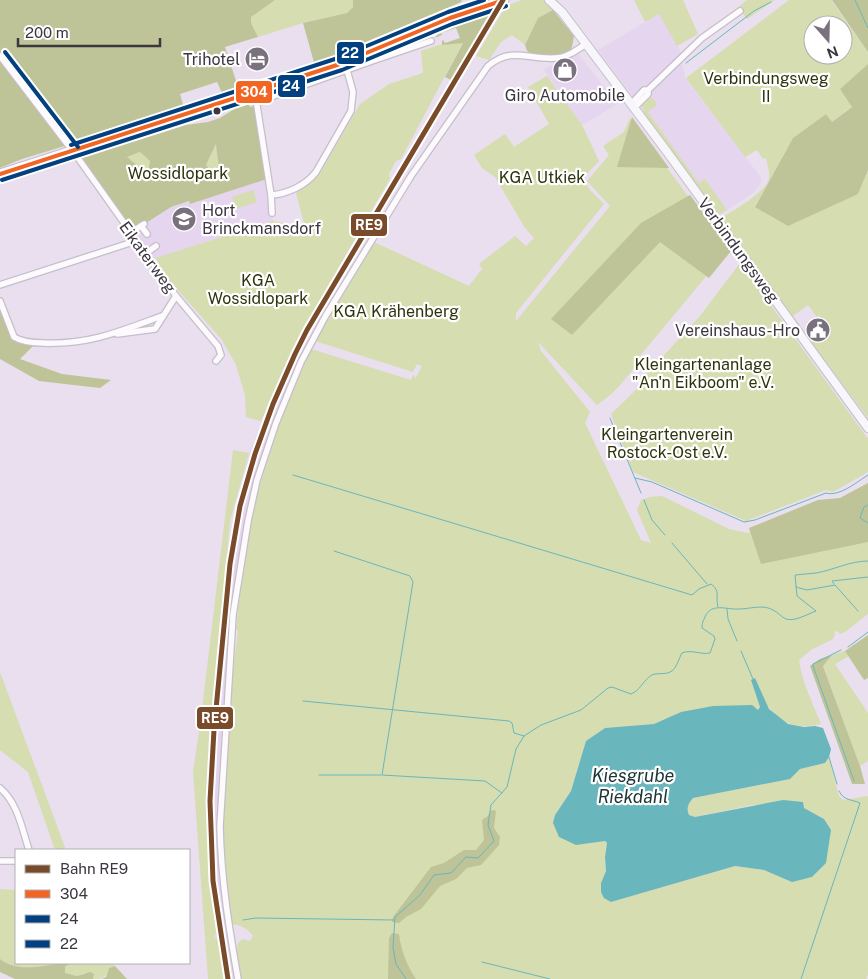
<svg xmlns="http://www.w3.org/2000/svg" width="868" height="979" viewBox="0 0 868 979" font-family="'Public Sans',sans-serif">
<rect width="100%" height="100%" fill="#e9dfee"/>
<g fill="#e5d5ef">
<path d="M659 14 680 50 685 78 762 179 760 184 753 193 727 210 705 179 699 183 648 112 645 113 598 50Z"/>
<path d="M578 54 613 98 621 102 582 125 544 70 547 67Z"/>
<path d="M269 178 273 221 155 258 151 262 132 232 171 207 190 201 191 204Z"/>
<path d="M301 337 309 340 288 384 271 427 248 503 242 536 232 615 219 779 217 825 221 896 235 979H224L212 936 203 829 216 651 227 549 249 453 280 379Z"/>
</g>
<g fill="#d6ddb0" fill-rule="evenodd">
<path d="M275 0H353V7L347 13 303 23 258 37 251 23V17Z"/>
<path d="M472 0H474L406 31 331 60Z"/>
<path d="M522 0H544L553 10 538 18 525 45 512 35 501 42 489 60 476 56 506 6Z"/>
<path d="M634 0H683L698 34 677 46 659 14 645 22Z"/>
<path d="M747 0H775L747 19 738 7Z"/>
<path d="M789 0H831L868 52V64L840 89 852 106 832 122 826 114 793 138 755 206 858 194 868 170V418L811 342 828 332 819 315 817 317 808 305 793 316 801 327 796 326 720 219C732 211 767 192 769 178 770 172 767 164 766 158L763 159 757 150 745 157 686 78ZM813 25H843V55H813Z"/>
<path d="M437 29 430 40 260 100 262 97 348 66Z"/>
<path d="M463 42 401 159 396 161 389 174 390 179C343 258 298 337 261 421L246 417 245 395 236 365 222 340 170 281 155 258 273 221 305 227 296 193 319 175 360 104 389 84 423 73 421 51 439 45Z"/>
<path d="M547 76 582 125 599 161 582 179 591 191 604 204 516 313V321L610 206 587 181 609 155 603 146 624 132 630 118 728 250 634 363 635 366C625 381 612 395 597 405L538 342 541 351 590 412 585 423 641 540 651 543 637 510 641 500 650 497 662 496 729 529 747 533 766 528 868 487V614L845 632 840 634 837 631 834 632 835 635 833 639 811 650 799 660C802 683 813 703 821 724 781 733 770 711 751 680L760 707 758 710 681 712 654 724 605 728 586 741 571 791 555 815 576 844 605 841 607 843 605 857 606 871 601 883 611 902 735 866 764 870 792 881 812 877 826 863 824 819 804 808 752 805 695 817 689 815C686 808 688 804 693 798L790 779 800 769 825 763 829 757 839 796 843 800 868 796V974L866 979H241L236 954 238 943 243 939 250 941 253 936C247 928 241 925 231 924L225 881 223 814 232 677 238 631 236 629 239 598 249 529 259 488 284 409 311 349 411 380 413 375 415 376V379L422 366 417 364 413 372 315 341 374 242 469 286 482 269 479 264 515 236 526 246 534 238 525 228 495 177 482 168 474 155 505 134 514 147 549 124 528 87Z"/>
<path d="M651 98 654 99 657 105 648 112 699 183 705 179 727 210 717 216 643 115 644 113 642 105 647 99Z"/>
<path d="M186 120 187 122 82 155 84 153Z"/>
<path d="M217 143 219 169 212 172 206 165Z"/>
<path d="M140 152 150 161 148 174 127 157Z"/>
<path d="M253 190 257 202 236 209 232 197Z"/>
<path d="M740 263 868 439V472L833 492 826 490 746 521 633 472 611 414 643 383 646 375 700 316Z"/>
<path d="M233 450 249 453 230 521 210 739 207 829 216 932 214 937 219 941 226 979H208L193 772 201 718Z"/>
<path d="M845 651 849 656 835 664 868 713V761L860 766 823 665 832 655Z"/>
<path d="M0 672 66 850H55L28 772 0 750Z"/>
<path d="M0 889 16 890V963H54C40 973 13 968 0 959Z"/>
<path d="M70 963H113L115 966 109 968C105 978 104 979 93 979L94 974 84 973 77 976 65 973V967Z"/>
</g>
<g fill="#bec497" fill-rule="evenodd">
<path d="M0 0H275L251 17V23L258 37 225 47 239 90 222 93 217 82 180 94 184 108 173 113 22 159 0 168Z"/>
<path d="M353 0H462L461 2 315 66 303 23 347 13 353 7Z"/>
<path d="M832 0H868V52Z"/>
<path d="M553 10 574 36C573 40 573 46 571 49 566 58 536 58 528 52 526 50 526 47 525 45L538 18Z"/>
<path d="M493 11 451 80 445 77 463 43 442 45V41L443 40 445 43 460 38 456 28 441 33 442 35 435 38 439 32Z"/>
<path d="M868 64V170L858 194 788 226 755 207 793 138 826 114 832 122 852 107 840 89Z"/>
<path d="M249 104 250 107 257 105 267 179 190 204 189 201 171 207 132 232 82 160V158L186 125 208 122 220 118 236 108ZM216 144 219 169 212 172 206 165ZM140 152 150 161 148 174 127 157Z"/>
<path d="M632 117 669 168 617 167Z"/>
<path d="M690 195 731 251 709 278 660 242 572 335 551 319 641 223Z"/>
<path d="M3 311 12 334 35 344 20 359 62 374 111 380 100 388 39 381 0 359V313Z"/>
<path d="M868 483V542L761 564 749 528 818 500 840 498Z"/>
<path d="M868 635V678L864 680 845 651Z"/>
<path d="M832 655 823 666 860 766 865 784H852L810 666 820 659Z"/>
<path d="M493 810 496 811 494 828 500 837 499 845 481 865 467 868 456 879 440 886 421 909 406 917 399 923 392 922 393 917 431 867 444 863 464 850H476L484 840 482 820 488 816 490 811Z"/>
<path d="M392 933 399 934C401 950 407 966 416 979H388L389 938Z"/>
<path d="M0 959C22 975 46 963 70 963L65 967V973L77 976 90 972 94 974 93 979H15L0 972Z"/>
<path d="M115 966 127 979H102L106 977 109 968Z"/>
</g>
<path fill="#6ab6bd" d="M755 678 769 709 788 724 804 727 815 726 823 728 831 749 829 757 825 763 800 769 790 779 693 798C688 804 686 808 689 815L695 817 783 800 803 802 804 808 824 819 831 830 826 863 812 877 792 882 764 870 735 866 611 902 604 898 601 892V883L606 871 605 857 607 843 605 841 576 845 559 837 553 823 555 815 571 791 586 741 605 728 654 724 681 712 713 706 752 705 758 710 760 707 751 680Z"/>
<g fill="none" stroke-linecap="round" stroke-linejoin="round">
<g stroke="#6ab6bd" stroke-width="1">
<path d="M855 0 868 28"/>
<path d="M686 63 754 11 771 2"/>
<path d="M610 418 641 493"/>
<path d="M293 475 692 595 699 589 711 584C721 591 715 597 718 607"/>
<path d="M635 478 652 482 744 522 755 520 826 493C839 497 857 482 868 475"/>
<path d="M644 500 652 520 665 535"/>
<path d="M868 505 864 507 860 518 868 523"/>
<path d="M672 543 707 584"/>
<path d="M334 551 410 576 413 582 382 775 485 781 502 793"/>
<path d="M834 584 832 581 868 577"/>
<path d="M796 587 807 590 835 585 858 611"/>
<path d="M727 609 728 619 737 641"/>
<path d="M848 647 868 632"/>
<path d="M841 650 813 664V666L854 781"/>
<path d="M741 651 753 679"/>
<path d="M303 701 509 721 512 723 514 733 524 736"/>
<path d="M829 757 837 784"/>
<path d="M319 775H381"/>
<path d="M243 920 256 918 394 920"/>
<path d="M482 962 550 979"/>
<path d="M406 979 396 964 393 948 395 917 420 895 434 875 451 873 466 857 478 858 494 841 488 825 491 805 507 787 516 749 524 736 541 725 581 710 608 688 612 687 631 694C640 690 642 683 649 677 655 671 665 676 672 671 677 667 679 658 682 653 692 649 700 655 710 653L715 639 714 636 702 628C702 623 703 621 705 617 711 602 727 610 739 609 750 609 763 604 773 610 778 612 781 617 786 619 794 622 808 614 816 611L797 596 795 575C802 574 809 574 816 573 834 570 849 561 868 561"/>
<path d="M801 979 860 803C851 799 844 801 839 791"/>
</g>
<defs>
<g id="street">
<path d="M0 56 78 158 176 296 218 346 221 355 216 361"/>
<path d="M255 93 271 195 272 213"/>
<path d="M257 102 372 61 431 41"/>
<path d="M631 104 644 90H648L702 38 740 11"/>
<path d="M634 108 648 94V90"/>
<path d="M271 195C288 194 306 185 316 172L351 111 353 92 347 70"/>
<path d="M141 226 147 234"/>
<path d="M130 233 144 224"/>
<path d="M145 254 156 246"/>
<path d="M0 285 136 241"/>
<path d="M0 301 14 337C22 342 34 343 43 343 89 345 121 331 162 316"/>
<path d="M117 334 155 329 176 296"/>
<path d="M0 788C18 803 22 829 29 850"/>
<path d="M0 861H16"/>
<path d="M238 979C229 928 221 878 220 826L233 615 248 521 257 480 276 423 301 362 325 317 411 176 488 66C512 46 528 60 555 58 566 58 577 50 586 44"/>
</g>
<path id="secondary" d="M549 0 562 12 665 149 868 428"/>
<g id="primary">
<path d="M467 13 504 0"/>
<path d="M0 174 340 64 450 18 483 0"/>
</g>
</defs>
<use href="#street" stroke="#c6beca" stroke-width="8"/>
<use href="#secondary" stroke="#c6beca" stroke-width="10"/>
<use href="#primary" stroke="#bfbac9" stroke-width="11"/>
<use href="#street" stroke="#fcfafc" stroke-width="5.5"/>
<use href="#secondary" stroke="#f7f6fa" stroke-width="8"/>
<use href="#primary" stroke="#f2f1f7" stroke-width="9"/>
<path stroke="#d2cfd4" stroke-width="1" stroke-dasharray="8 4" stroke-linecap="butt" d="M218 682 213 810 214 847 217 892 232 979"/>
<defs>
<path id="bus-1" d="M0 174 340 64 450 18 504 0"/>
<path id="bus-2" d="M2 180 342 70 452 24 506 6"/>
<g id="bus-3">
<path d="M5 52 78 147"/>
<path d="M71 145 338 58 448 12 484 0"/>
</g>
</defs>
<use href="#bus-1" stroke="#fff" stroke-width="8"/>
<use href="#bus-2" stroke="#fff" stroke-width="8"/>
<use href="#bus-3" stroke="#fff" stroke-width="8"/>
<use href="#bus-1" stroke="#f26522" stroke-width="4"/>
<use href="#bus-2" stroke="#024080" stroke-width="4"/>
<use href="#bus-3" stroke="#024080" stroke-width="4"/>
<defs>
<path id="rail-1" d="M228 979 213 881 210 801 214 730 230 564 240 506 255 454 273 404 295 354 307 330 503 0"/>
</defs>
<use href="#rail-1" stroke="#fff" stroke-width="9"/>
<use href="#rail-1" stroke="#7a4b2a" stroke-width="5"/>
</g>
<defs>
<symbol id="hotel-disc" viewBox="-11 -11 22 22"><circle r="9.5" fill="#79717e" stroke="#fff"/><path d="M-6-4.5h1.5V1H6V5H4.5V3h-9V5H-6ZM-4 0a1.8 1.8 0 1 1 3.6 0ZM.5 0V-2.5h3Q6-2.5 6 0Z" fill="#fff"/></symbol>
<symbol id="shop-disc" viewBox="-11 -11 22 22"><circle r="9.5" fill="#79717e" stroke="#fff"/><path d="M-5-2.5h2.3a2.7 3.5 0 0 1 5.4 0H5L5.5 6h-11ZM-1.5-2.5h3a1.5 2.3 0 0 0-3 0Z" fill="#fff"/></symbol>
<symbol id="school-disc" viewBox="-11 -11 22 22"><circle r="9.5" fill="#79717e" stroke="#fff"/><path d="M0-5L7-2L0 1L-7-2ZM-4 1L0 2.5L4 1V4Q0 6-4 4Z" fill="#fff"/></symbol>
<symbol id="civic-disc" viewBox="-11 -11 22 22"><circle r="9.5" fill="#79717e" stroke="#fff"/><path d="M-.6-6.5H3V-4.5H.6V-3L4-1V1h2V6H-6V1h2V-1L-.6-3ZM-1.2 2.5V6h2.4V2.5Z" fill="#fff"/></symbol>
</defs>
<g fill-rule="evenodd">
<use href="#hotel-disc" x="243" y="45" width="28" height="28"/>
<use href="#shop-disc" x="551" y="56" width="28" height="28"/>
<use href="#school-disc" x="170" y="205" width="28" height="28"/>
<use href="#civic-disc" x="804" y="316" width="28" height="28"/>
</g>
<circle fill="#3d3641" stroke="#fff" stroke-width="2" cx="217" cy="111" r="4.5"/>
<g text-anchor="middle" stroke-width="4.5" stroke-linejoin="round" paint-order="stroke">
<g font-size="16" fill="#3d3641" stroke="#fff" text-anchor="end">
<text x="240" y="65">Trihotel</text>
<text x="565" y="101" text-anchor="middle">Giro Automobile</text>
<text x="202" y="216" text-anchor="start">Hort<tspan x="202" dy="18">Brinckmansdorf</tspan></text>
<text x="800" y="336">Vereinshaus-Hro</text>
</g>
<g font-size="16" fill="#2e350d" stroke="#fff">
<text x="766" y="84">Verbindungsweg<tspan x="766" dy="18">II</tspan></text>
<text x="178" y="179">Wossidlopark</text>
<text x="542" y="183">KGA Utkiek</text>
<text x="258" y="286">KGA<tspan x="258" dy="18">Wossidlopark</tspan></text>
<text x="396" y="317">KGA Krähenberg</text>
<text x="703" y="370">Kleingartenanlage<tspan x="703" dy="18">"An'n Eikboom" e.V.</tspan></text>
<text x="667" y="440">Kleingartenverein<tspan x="667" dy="18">Rostock-Ost e.V.</tspan></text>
</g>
<g font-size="16" fill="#3d3641" stroke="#fff">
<text transform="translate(739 250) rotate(54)" y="6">Verbindungsweg</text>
<text transform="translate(148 257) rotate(54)" y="6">Eikaterweg</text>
</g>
<g font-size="18" font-style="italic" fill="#1b3434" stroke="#fff">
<text x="633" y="782">Kiesgrube<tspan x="633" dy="21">Riekdahl</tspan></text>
</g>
</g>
<g stroke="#fff" stroke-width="2">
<rect x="336" y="41" width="29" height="24" rx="5" fill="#024080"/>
<rect x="277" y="74" width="29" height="24" rx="5" fill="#024080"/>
<rect x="235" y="80" width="38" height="24" rx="5" fill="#f26522"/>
<rect x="350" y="213" width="38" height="24" rx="5" fill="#7a4b2a"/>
<rect x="196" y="706" width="38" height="24" rx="5" fill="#7a4b2a"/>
</g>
<g font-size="14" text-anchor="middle" font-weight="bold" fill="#fff">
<text x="350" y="58">22</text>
<text x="291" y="91">24</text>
<text x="254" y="97">304</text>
<text x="369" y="230">RE9</text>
<text x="215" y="723">RE9</text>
</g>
<rect x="15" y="849" width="175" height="115" fill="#ffffff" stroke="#b1afb3"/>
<rect x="25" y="865" width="25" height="8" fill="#7a4b2a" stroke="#b1afb3"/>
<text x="60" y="874" font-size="15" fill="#3d3641">Bahn RE9</text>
<rect x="25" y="890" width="25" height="8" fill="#f26522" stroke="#b1afb3"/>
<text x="60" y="899" font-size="15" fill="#3d3641">304</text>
<rect x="25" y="915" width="25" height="8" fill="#024080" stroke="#b1afb3"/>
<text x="60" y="924" font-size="15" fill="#3d3641">24</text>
<rect x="25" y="940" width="25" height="8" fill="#024080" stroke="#b1afb3"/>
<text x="60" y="949" font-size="15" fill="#3d3641">22</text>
<g transform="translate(828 40) rotate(160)"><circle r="24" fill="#ffffff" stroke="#b1afb3"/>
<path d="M0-4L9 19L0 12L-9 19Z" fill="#79717e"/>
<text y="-8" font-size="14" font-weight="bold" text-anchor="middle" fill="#3d3641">N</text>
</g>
<path d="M18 38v8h142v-8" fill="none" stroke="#3d3641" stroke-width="2.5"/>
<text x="25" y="38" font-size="15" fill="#3d3641" stroke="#ffffff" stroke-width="4" paint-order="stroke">200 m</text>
</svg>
